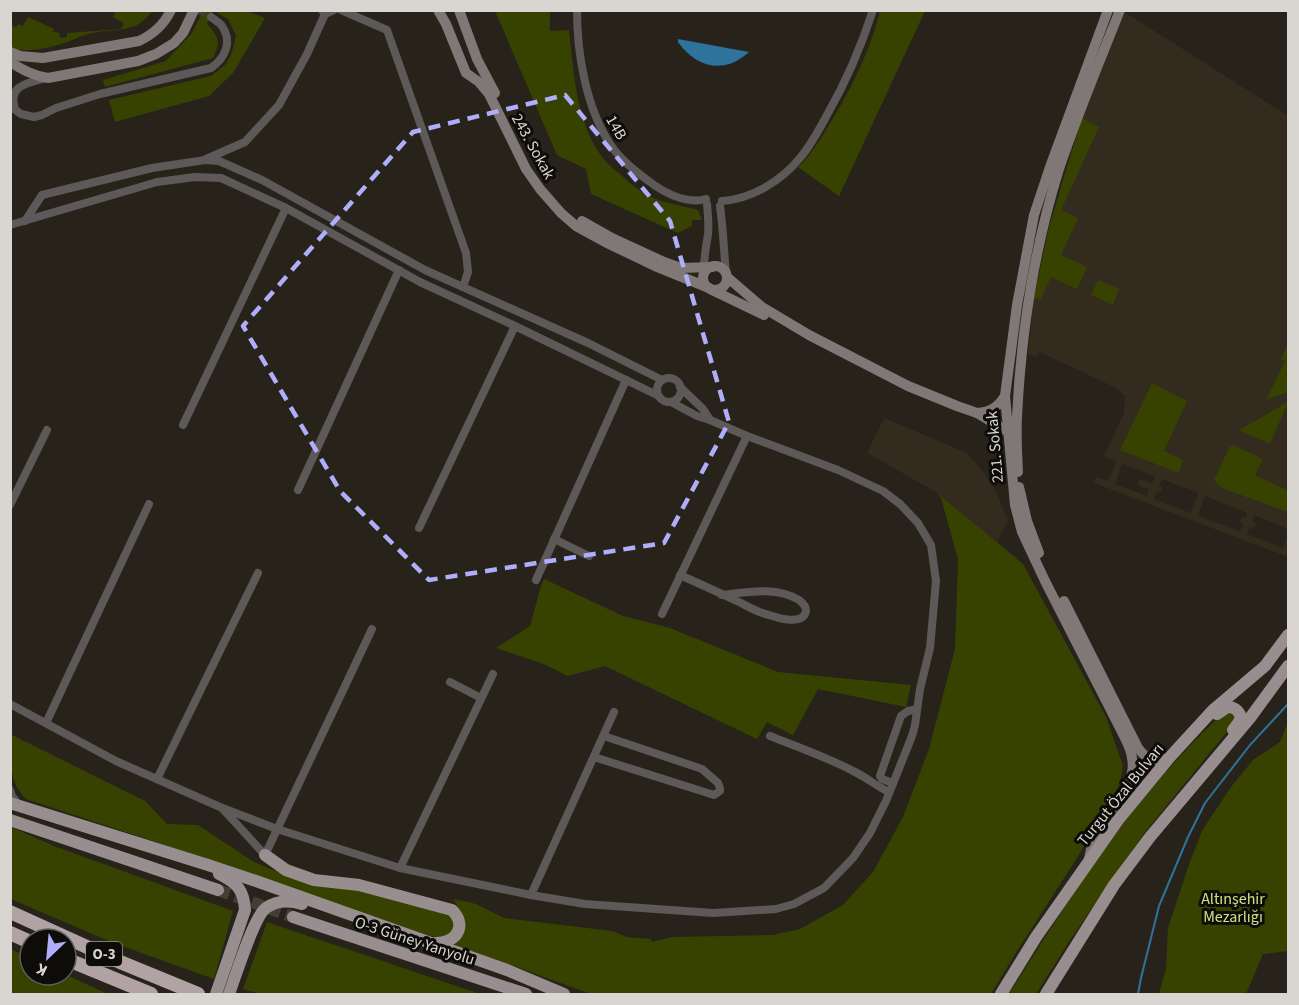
<svg xmlns="http://www.w3.org/2000/svg" width="1299" height="1005" viewBox="0 0 1299 1005" font-family="'Source Sans 3',sans-serif">
<rect width="100%" height="100%" fill="#27231b"/>
<g fill="#332b1e" fill-rule="evenodd">
<path d="M1123 11 1288 116V529L1254 515 1252 521 1256 524 1253 529 1249 527 1247 534 1283 548 1288 532V557L1094 483 1096 477 1108 481 1116 462 1104 456 1124 413 1125 396 1116 388 1040 352 1036 357 1028 354 1034 298 1062 181 1082 118ZM1122 464 1155 476 1152 483 1141 479 1138 481 1139 486 1149 489 1147 496 1115 484ZM1162 479 1198 493 1191 513 1154 499 1157 492 1161 493 1162 487 1159 486ZM1205 496 1247 513 1245 518 1242 517 1239 522 1243 524 1240 531 1198 516Z"/>
<path d="M884 418 967 453 984 473 994 488 1008 520 997 543 936 492 867 453Z"/>
</g>
<g fill="#384200">
<path d="M116 11H152C148 17 142 23 135 26 122 31 106 30 93 33 81 35 72 41 61 44 48 48 23 54 11 47V25L16 27 18 24 23 26 28 17 54 29 53 32 59 33 60 38 67 37V33L121 29 124 23 113 17Z"/>
<path d="M203 11H247L265 18 233 73 209 96 115 122 109 100 211 76 226 64 232 52 236 36 228 19 214 11 207 24C219 37 221 42 213 58L105 87 103 80 166 61 192 33Z"/>
<path d="M495 11H550V31L569 30C574 74 576 126 606 162 610 166 615 170 620 174 630 184 641 192 653 198 668 204 683 206 698 210L702 220H692V226L678 233 591 194 586 169 557 155Z"/>
<path d="M880 11H925L839 196 798 167C808 159 814 148 821 138 846 99 869 56 880 11Z"/>
<path d="M1082 118 1099 127 1061 210 1078 218 1061 255 1087 267 1077 289 1051 277 1040 300 1034 298 1048 231Z"/>
<path d="M1098 280 1119 289 1113 305 1091 295Z"/>
<path d="M1288 343V392L1266 400 1285 361 1281 359Z"/>
<path d="M1152 383 1187 401 1164 451 1183 460 1179 473 1120 450Z"/>
<path d="M1288 402 1270 444 1239 430Z"/>
<path d="M1233 445 1263 459 1255 475 1288 491V512L1222 488 1214 480 1229 448Z"/>
<path d="M936 492 1023 564 1106 717 1123 766 1120 784 1075 861 1017 951 991 994H591L455 945C469 922 464 922 454 899L476 904 504 918 612 931 627 937 651 939 652 942 673 937 773 935 800 929 843 905 873 872 903 817 929 749 955 649 958 559 941 498Z"/>
<path d="M544 579 623 616 670 628 778 672 911 685 906 707 818 689 793 735 767 722 757 739 605 666 568 676 544 664 496 648 530 626 541 586Z"/>
<path d="M1226 710 1236 716 1231 727 1145 832 1074 934 1036 994H1009C1044 939 1079 883 1118 830 1150 787 1187 747 1226 710Z"/>
<path d="M1288 725V951L1263 954 1246 994H1159L1166 969 1168 928 1190 861 1203 829 1231 787 1253 760 1280 742 1286 727Z"/>
<path d="M10 734 145 801 167 824 198 825 254 862 305 883 351 888 448 912 455 920 454 930 448 936 442 938 412 932 246 872 26 799C8 782 11 758 10 734Z"/>
<path d="M11 827 54 846 233 911 214 979 111 942 11 899Z"/>
<path d="M267 922 480 994H260L243 989Z"/>
<path d="M10 949 30 958V975H66L108 994H11Z"/>
</g>
<path fill="#2e739c" d="M678 39 749 52C725 74 697 69 678 42Z"/>
<g fill="none" stroke-linecap="round" stroke-linejoin="round">
<path stroke="#2e739c" stroke-width="2" d="M1138 994 1141 978 1159 906 1188 837 1205 803 1250 745 1288 704"/>
<path stroke="#423e36" stroke-width="8" stroke-dasharray="8 4" stroke-linecap="butt" d="M199 10 211 17"/>
<path stroke="#423e36" stroke-width="12" stroke-dasharray="12 6" stroke-linecap="butt" d="M218 890 293 917"/>
<g stroke="#5e5959" stroke-width="8">
<path d="M341 10 387 30 466 253 468 272 463 287"/>
<path d="M577 10C577 54 586 107 610 144 621 161 638 173 654 185 669 195 688 204 706 199"/>
<path d="M325 14 334 10"/>
<path d="M10 106 21 114 34 117 42 115 56 108 100 94 211 68C225 58 233 42 222 26 220 23 215 20 211 17"/>
<path d="M15 109C7 85 28 83 46 78"/>
<path d="M206 159 245 142 279 105 307 54 325 14 322 10"/>
<path d="M722 201C752 199 781 181 800 158 811 145 819 130 827 115 846 82 861 47 873 10"/>
<path d="M720 206C723 228 724 251 726 274"/>
<path d="M25 221 42 195 152 168 205 160 219 161 262 180 425 270 588 343 662 380"/>
<path d="M10 225 157 182 195 177 221 178 286 208 420 282 515 326 657 395"/>
<path d="M704 275C703 261 706 248 708 234 709 224 708 214 707 204"/>
<circle cx="669" cy="390" r="12"/>
<path d="M680 387 703 409 710 420"/>
<path d="M183 425 286 208"/>
<path d="M298 490 399 270"/>
<path d="M10 505 47 430"/>
<path d="M419 528 515 326"/>
<path d="M554 539 589 556"/>
<path d="M680 575C700 584 720 593 739 602 749 607 759 613 769 615 778 618 803 626 806 611 806 606 803 603 799 600 777 586 747 592 722 595"/>
<path d="M536 580 626 380"/>
<path d="M662 614 747 436"/>
<path d="M450 682 481 698"/>
<path d="M10 704 116 761 220 807 277 829 400 868 531 895 585 904 713 913 776 909 794 904 824 888 853 858 870 833 886 801 912 736 915 725 920 689 930 648 936 581 931 545 918 523 900 504 883 491 838 470 747 436 710 420 697 416 671 402"/>
<path d="M46 723 149 504"/>
<path d="M770 736C798 747 827 757 853 771 866 777 876 786 889 792"/>
<path d="M594 757 714 795 720 791V788L718 783 702 769 604 736"/>
<path d="M157 779 258 573"/>
<path d="M893 783 882 779 880 776 901 716 908 711 917 709"/>
<path d="M10 790 12 796 19 805"/>
<path d="M222 808 265 855 372 629"/>
<path d="M400 868 493 674"/>
<path d="M531 895 614 712"/>
</g>
<g stroke="#807777" stroke-width="10">
<path d="M438 10 446 24 466 73 479 82 489 94 526 169 540 189 561 213 576 226 609 244 655 266 709 288"/>
<path d="M459 10 477 59 495 93"/>
<path d="M10 52 20 56 43 58 139 41C154 34 164 25 171 10"/>
<path d="M10 62C23 70 34 76 48 78L138 61 156 54 174 43 183 33 194 10"/>
<path d="M582 221 612 238 664 262 681 268 712 267"/>
<circle cx="715" cy="278" r="12"/>
<path d="M727 277 762 307 809 335 908 386 957 406 977 413 1007 431"/>
<path d="M712 290 764 315"/>
<path d="M977 413C991 412 998 407 1005 396"/>
<path d="M1018 472C1017 454 1016 435 1017 417 1021 334 1034 249 1059 169 1077 115 1099 63 1120 10"/>
<path d="M1019 487 1027 521 1039 553"/>
<path d="M1064 601 1138 748C1148 761 1153 762 1169 758"/>
<path d="M1089 859C1091 849 1092 841 1097 832 1108 809 1138 786 1132 758 1131 747 1124 737 1120 728L1045 581 1022 532 1015 505 1005 396 1017 305 1034 215 1050 167 1108 10"/>
</g>
<g stroke="#998e8f" stroke-width="12">
<path d="M1217 714 1227 707C1234 707 1238 709 1241 717L1239 722 1233 730"/>
<path d="M10 803 208 865 256 881 507 970 564 994"/>
<path d="M10 820 218 890"/>
<path d="M265 855 286 870 314 880 359 885 452 910C468 926 456 943 436 943"/>
<path d="M293 917 526 994"/>
<path d="M216 994 245 910C244 890 237 883 219 874"/>
<path d="M229 994C235 978 254 916 266 908 277 900 289 900 302 904"/>
<path d="M1001 994 1036 937 1118 820 1169 758 1213 710 1265 666 1288 635"/>
<path d="M1046 994 1114 885 1150 837 1250 718 1288 666"/>
</g>
<g stroke="#b1a3a4" stroke-width="14">
<path d="M10 912 120 962 198 994"/>
<path d="M10 933 30 942"/>
<path d="M66 959 151 994"/>
</g>
</g>
<path fill="none" stroke="#afaefa" stroke-width="4.5" stroke-dasharray="12 8" stroke-linejoin="round" d="M565 95 670 221 729 422 664 543 429 580 340 491 243 326 413 132Z"/>
<g text-anchor="middle" stroke-width="6" stroke-linejoin="round" paint-order="stroke">
<rect fill="#0e0c09" stroke="#9c9995" stroke-width="1.5" x="86" y="942" width="36" height="24" rx="4.5"/>
<g font-size="15" font-weight="bold" fill="#d9d6d1">
<text x="104" y="959">O-3</text>
</g>
<g font-size="16" fill="#d9d6d1" stroke="#0e0c09">
<text transform="translate(617 127) rotate(60)" y="6">14B</text>
<text transform="translate(534 146) rotate(61)" y="6">243. Sokak</text>
<text transform="translate(994 447) rotate(-95)" y="6">221. Sokak</text>
<text transform="translate(1120 794) rotate(-51)" y="6">Turgut Özal Bulvarı</text>
<text transform="translate(415 940) rotate(18)" y="6">O-3 Güney Yanyolu</text>
</g>
<g font-size="16" fill="#cee382" stroke="#0e0c09">
<text x="1233" y="904">Altınşehir<tspan x="1233" dy="18">Mezarlığı</tspan></text>
</g>
</g>
<rect width="1299" height="1005" fill="none" stroke="#d9d6d1" stroke-width="24"/>
<g transform="translate(48 957) rotate(206)"><circle r="28" fill="#0e0c09" stroke="#5f5d59" stroke-width="1.5"/>
<path d="M0-4.5L10 22L0 15L-10 22Z" fill="#afaefa"/>
<text y="-9" font-size="16" font-weight="bold" text-anchor="middle" fill="#d9d6d1">K</text>
</g>
</svg>
